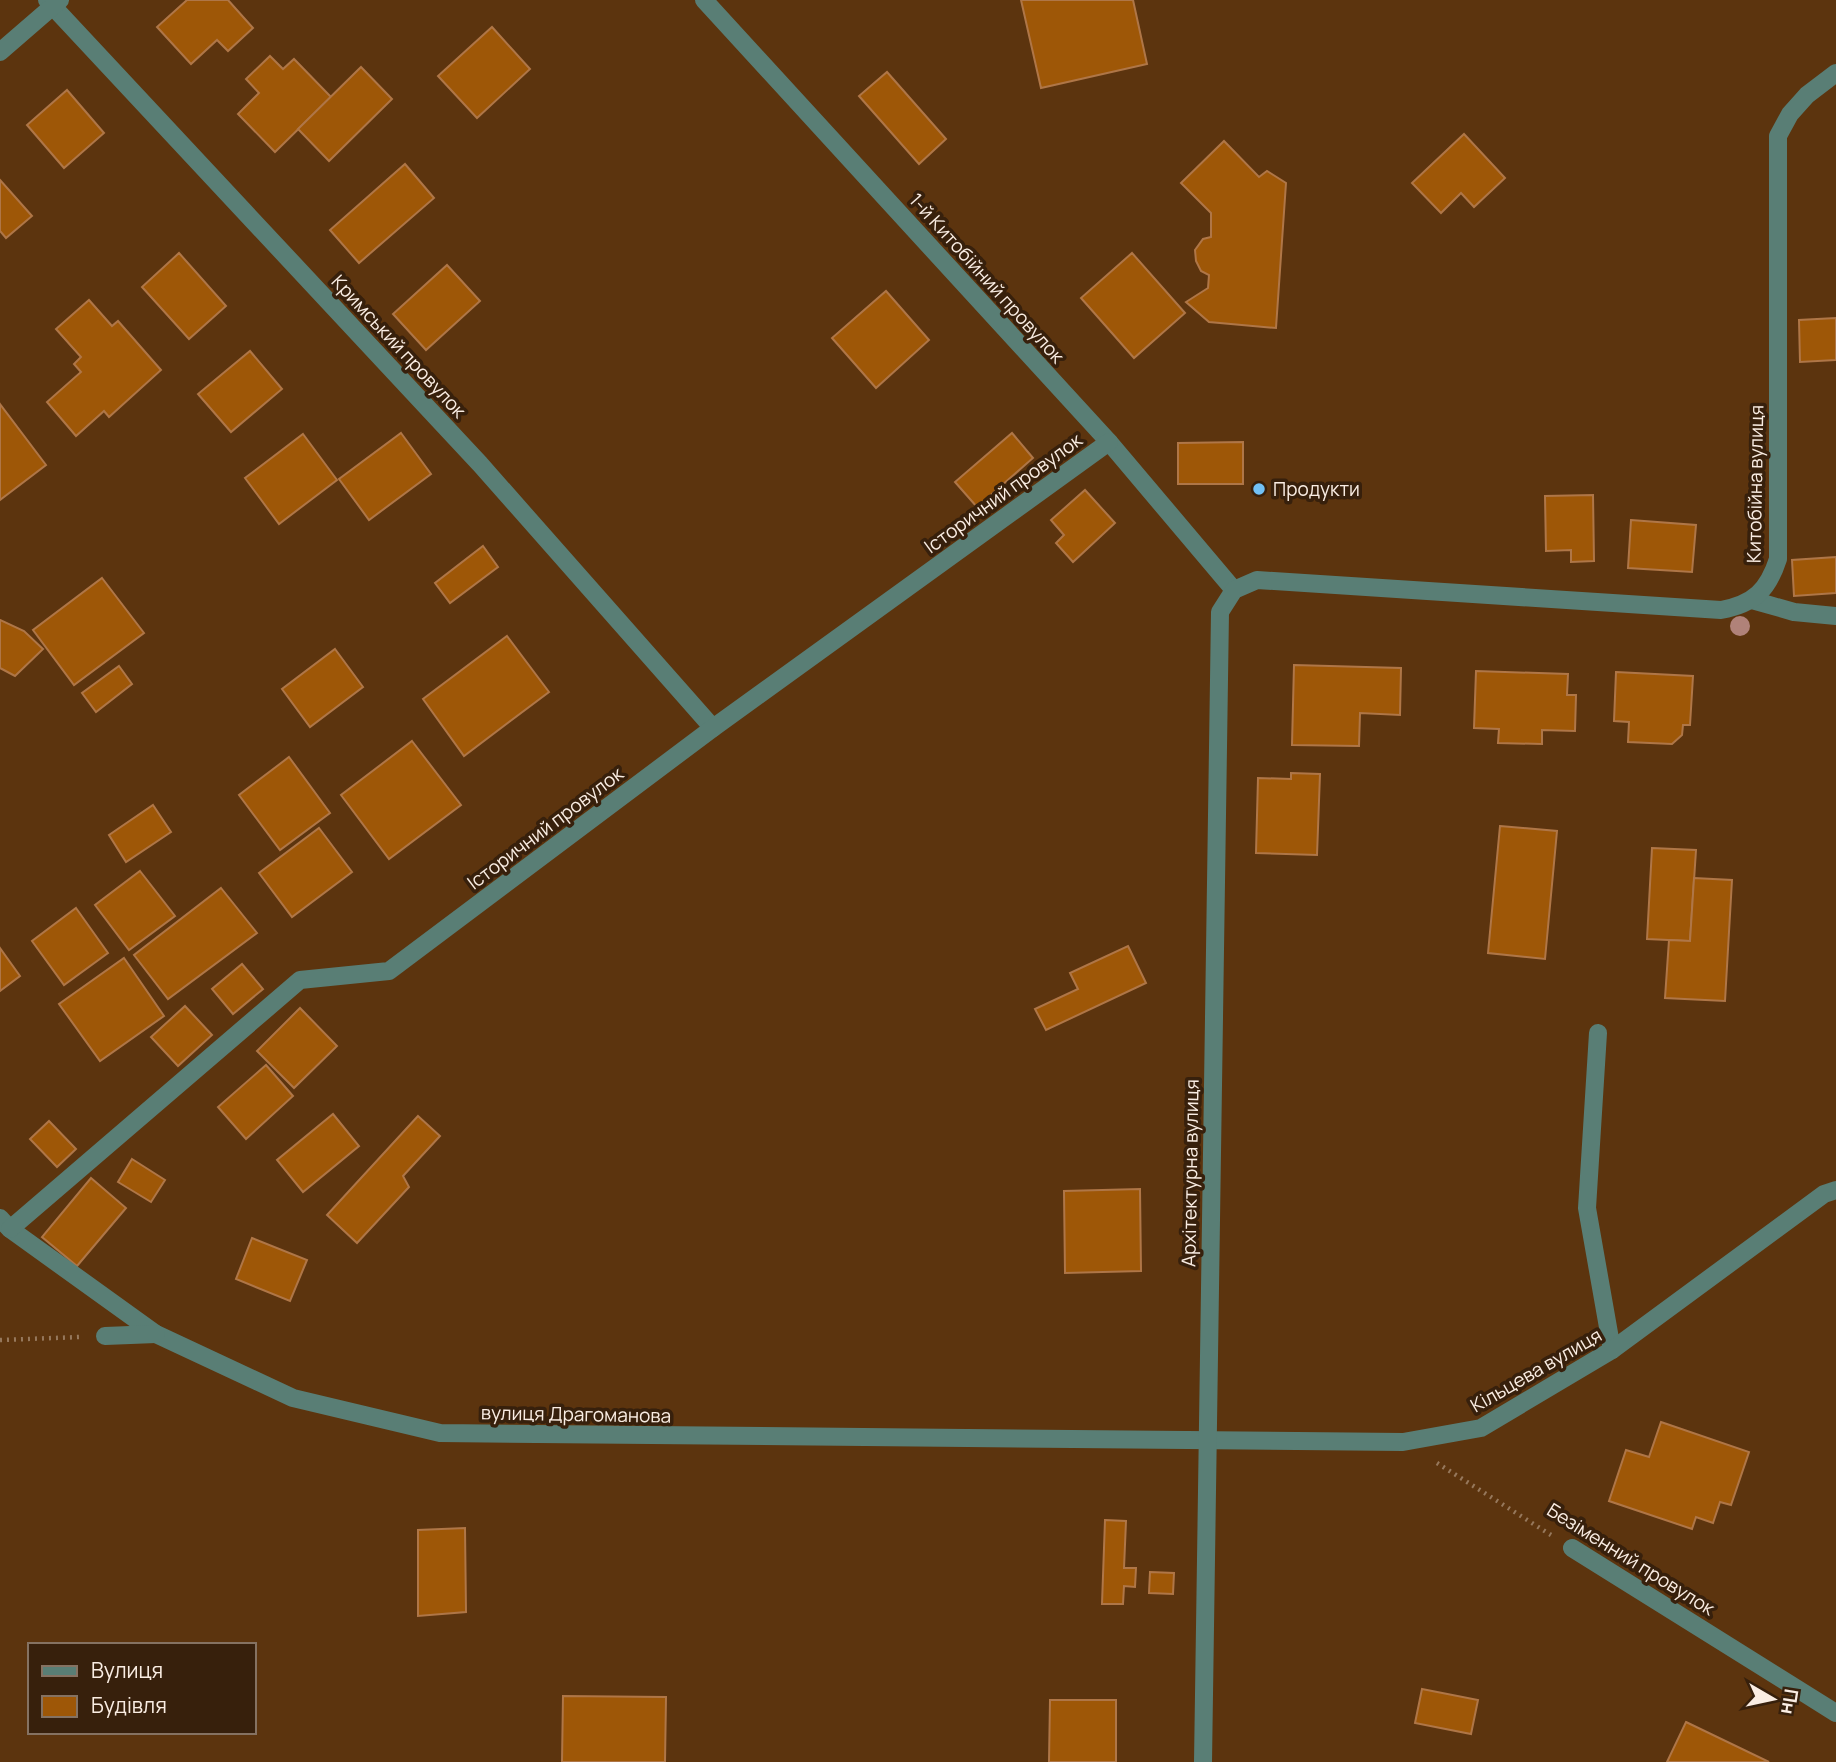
<svg xmlns="http://www.w3.org/2000/svg" width="1836" height="1762" viewBox="0 0 1836 1762" font-family="Manrope,sans-serif">
<rect width="100%" height="100%" fill="#5c340e"/>
<g fill="#9e5707" stroke="#af7647" stroke-width="2">
<path d="M187 0H228L253 28 228 51 217 40 191 64 157 27Z"/>
<path d="M1021 0H1133L1147 64 1041 88Z"/>
<path d="M492 27 530 69 477 118 438 76Z"/>
<path d="M270 56 283 69 294 59 331 97 275 152 238 114 259 93 246 79Z"/>
<path d="M361 67 392 99 329 161 298 129Z"/>
<path d="M887 72 946 139 919 164 859 96Z"/>
<path d="M67 90 104 133 64 168 27 125Z"/>
<path d="M1464 134 1505 178 1474 207 1461 193 1441 213 1412 183Z"/>
<path d="M1224 141 1259 177 1267 171 1286 183 1276 328 1209 322 1186 302 1208 288 1209 275 1201 271 1196 261 1195 250 1203 239 1211 237V213L1181 183Z"/>
<path d="M405 164 434 198 359 263 330 230Z"/>
<path d="M0 180 32 216 6 238 0 231Z"/>
<path d="M179 253 226 306 189 339 142 287Z"/>
<path d="M1132 253 1185 313 1134 358 1081 298Z"/>
<path d="M447 265 480 301 426 350 393 314Z"/>
<path d="M886 291 929 340 876 388 832 338Z"/>
<path d="M89 300 112 326 118 321 161 370 109 417 104 411 76 436 47 402 81 372 74 364 81 357 56 329Z"/>
<path d="M1836 318V360L1800 362 1799 320Z"/>
<path d="M250 351 282 389 231 432 198 394Z"/>
<path d="M0 404 46 465 0 500Z"/>
<path d="M401 433 431 474 369 520 339 479Z"/>
<path d="M1012 433 1033 458 977 507 955 482Z"/>
<path d="M303 434 337 480 279 524 245 478Z"/>
<path d="M1243 442V484H1178V443Z"/>
<path d="M1085 490 1115 523 1073 562 1056 543 1064 535 1051 520Z"/>
<path d="M1593 495 1594 561 1571 562V550L1546 551 1545 496Z"/>
<path d="M1631 520 1696 525 1692 572 1628 568Z"/>
<path d="M483 546 498 567 450 603 435 583Z"/>
<path d="M1836 557V593L1794 596 1792 560Z"/>
<path d="M102 578 144 633 74 685 33 630Z"/>
<path d="M0 620 24 631 43 649 15 676 0 668Z"/>
<path d="M507 636 549 692 464 756 423 699Z"/>
<path d="M335 649 363 687 310 727 282 689Z"/>
<path d="M1294 665 1401 668 1400 715 1360 713 1359 746 1292 745Z"/>
<path d="M119 666 132 684 96 712 82 693Z"/>
<path d="M1476 671 1568 674 1567 695H1576L1575 731 1542 730V744L1498 743 1499 729 1474 728Z"/>
<path d="M1616 672 1693 676 1690 725H1683L1682 735 1672 744 1628 742 1629 722 1614 721Z"/>
<path d="M412 741 461 805 389 859 341 795Z"/>
<path d="M289 757 330 813 280 850 239 795Z"/>
<path d="M1291 773 1320 774 1317 855 1256 853 1258 778 1291 779Z"/>
<path d="M153 805 171 832 126 862 109 835Z"/>
<path d="M1500 826 1557 831 1545 959 1488 953Z"/>
<path d="M319 828 352 872 292 917 259 873Z"/>
<path d="M1652 848 1696 850 1690 941 1647 939Z"/>
<path d="M140 871 175 916 129 950 95 905Z"/>
<path d="M1694 878 1732 880 1725 1001 1665 998 1669 940 1690 941Z"/>
<path d="M221 888 257 933 168 999 134 955Z"/>
<path d="M76 908 108 953 64 985 32 941Z"/>
<path d="M1128 946 1146 983 1046 1030 1035 1009 1078 989 1070 973Z"/>
<path d="M0 948 20 976 0 991Z"/>
<path d="M124 958 164 1016 100 1061 59 1004Z"/>
<path d="M242 964 263 989 233 1014 212 989Z"/>
<path d="M185 1006 212 1035 178 1066 151 1037Z"/>
<path d="M300 1008 337 1046 294 1088 257 1051Z"/>
<path d="M266 1065 293 1096 246 1139 218 1107Z"/>
<path d="M333 1114 359 1146 303 1192 277 1160Z"/>
<path d="M418 1116 440 1136 403 1176 409 1187 357 1243 327 1215Z"/>
<path d="M49 1121 76 1149 57 1167 30 1139Z"/>
<path d="M132 1159 165 1180 151 1202 118 1182Z"/>
<path d="M91 1178 126 1208 77 1266 42 1237Z"/>
<path d="M1140 1189 1141 1271 1065 1273 1064 1191Z"/>
<path d="M252 1238 307 1260 290 1301 236 1279Z"/>
<path d="M1661 1422 1749 1452 1731 1505 1720 1502 1713 1523 1696 1517 1692 1529 1609 1501 1626 1450 1649 1457Z"/>
<path d="M1105 1520 1126 1521 1124 1568H1136L1135 1587 1124 1586 1123 1604H1102Z"/>
<path d="M465 1528 466 1612 418 1616V1530Z"/>
<path d="M1150 1572 1174 1573 1173 1594 1149 1593Z"/>
<path d="M1422 1689 1478 1700 1471 1734 1415 1723Z"/>
<path d="M563 1696 666 1697 665 1762H562Z"/>
<path d="M1050 1700H1116V1762H1049Z"/>
<path d="M1686 1722 1769 1762H1667Z"/>
</g>
<g fill="none" stroke-linecap="round" stroke-linejoin="round">
<g stroke="#96785c" stroke-width="4.5" stroke-dasharray="2 5" stroke-linecap="butt">
<path d="M0 1340 80 1337"/>
<path d="M1437 1463 1551 1535"/>
</g>
<g stroke="#597e75" stroke-width="18">
<path d="M1752 600 1794 612 1836 616"/>
<path d="M1598 1033 1587 1208 1612 1350"/>
</g>
<g stroke="#597e75" stroke-width="18">
<path d="M47 0 480 464 713 728"/>
<path d="M704 0 1109 442 1234 590"/>
<path d="M0 52 60 0"/>
<path d="M0 1218 10 1229 156 1334 293 1398 440 1433 1403 1442 1481 1428 1612 1350 1824 1194 1836 1190"/>
<path d="M10 1229 300 980 389 971 713 728 1109 442"/>
<path d="M105 1336 156 1334"/>
<path d="M1572 1548 1836 1713"/>
<path d="M1203 1762 1220 612 1234 590 1257 580 1721 610C1754 604 1768 590 1778 559V136L1790 114 1807 95 1836 73"/>
</g>
</g>
<circle fill="#b08279" cx="1740" cy="626" r="10"/>
<circle fill="#72c1f5" stroke="#37200c" stroke-width="2.5" cx="1259" cy="489" r="7"/>
<g text-anchor="middle" stroke-width="7" stroke-linejoin="round" paint-order="stroke">
<g font-size="19" fill="#faede3" stroke="#37200c">
<text transform="translate(987 278) rotate(48)" y="7">1-й Китобійний провулок</text>
<text transform="translate(399 346) rotate(47)" y="7">Кримський провулок</text>
<text transform="translate(1755 484) rotate(-89)" y="7">Китобійна вулиця</text>
<text transform="translate(1003 493) rotate(-36)" y="7">Історичний провулок</text>
<text transform="translate(545 828) rotate(-37)" y="7">Історичний провулок</text>
<text transform="translate(1190 1173) rotate(-89)" y="7">Архітектурна вулиця</text>
<text transform="translate(1536 1370) rotate(-30)" y="7">Кільцева вулиця</text>
<text transform="translate(576 1414) rotate(1)" y="7">вулиця Драгоманова</text>
<text transform="translate(1631 1559) rotate(32)" y="7">Безіменний провулок</text>
</g>
<g font-size="19" fill="#faede3" stroke="#37200c" text-anchor="start">
<text x="1273" y="496">Продукти</text>
</g>
</g>
<rect x="28" y="1643" width="228" height="91" fill="#37200c" stroke="#857262" stroke-width="2"/>
<rect x="42" y="1666" width="35" height="10" fill="#597e75" stroke="#857262" stroke-width="2"/>
<text x="91" y="1678" font-size="21" fill="#faede3">Вулиця</text>
<rect x="42" y="1696" width="35" height="21" fill="#9e5707" stroke="#857262" stroke-width="2"/>
<text x="91" y="1713" font-size="21" fill="#faede3">Будівля</text>
<g transform="translate(1773 1699) rotate(99)" stroke="#37200c" stroke-width="5" paint-order="stroke">
<path d="M0-5L12 26L0 18L-12 26Z" fill="#faede3"/>
<text y="-10" font-size="19" font-weight="bold" text-anchor="middle" fill="#faede3">Пн</text>
</g>
</svg>
